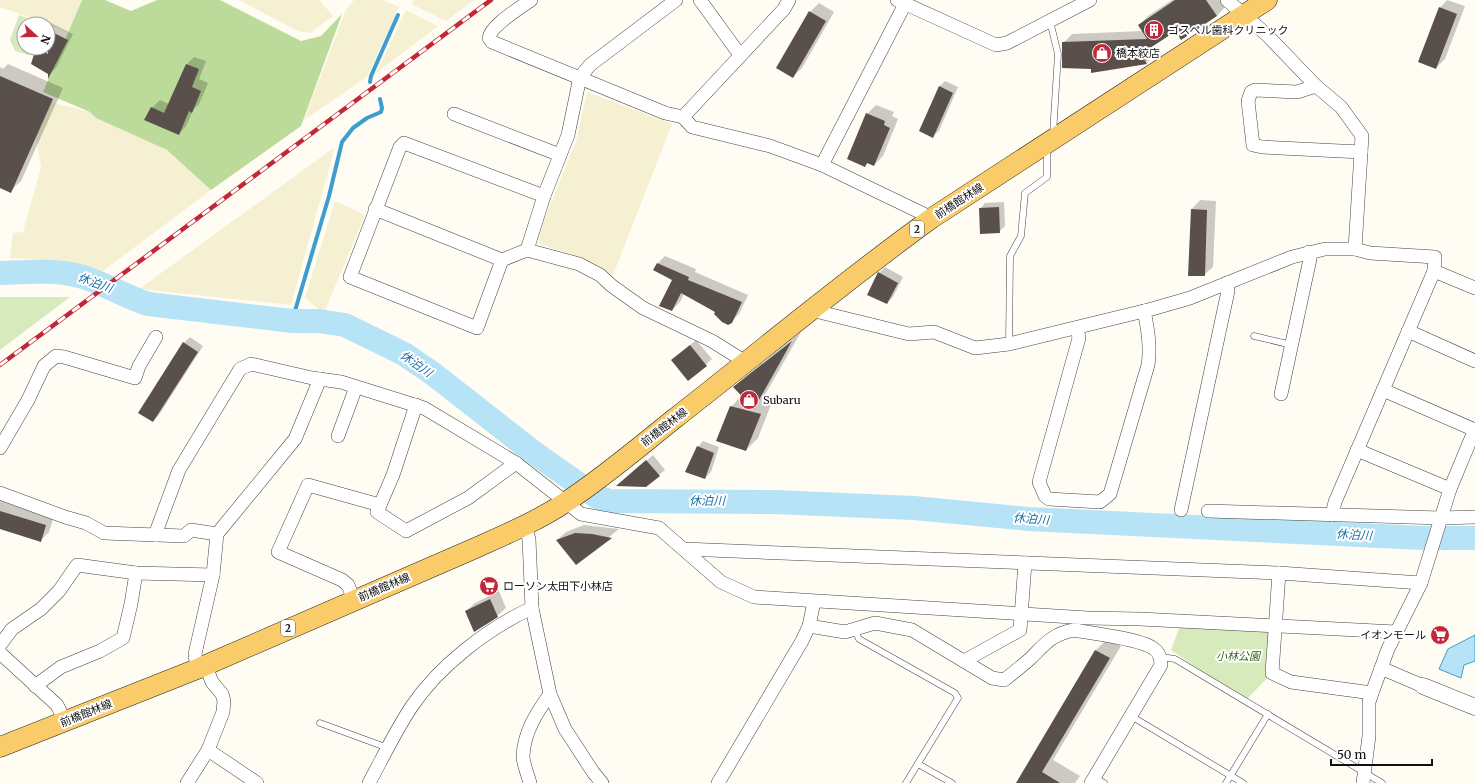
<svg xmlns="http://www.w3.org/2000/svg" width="1475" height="783" viewBox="0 0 1475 783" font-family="Merriweather,'Noto Sans JP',serif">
<rect width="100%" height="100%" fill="#fffcf3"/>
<g fill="#f6f0d2">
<path d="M0 0H82L68 33 48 24 0 7Z"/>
<path d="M239 0H319L333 16 310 33 297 31Z"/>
<path d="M354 0H383L399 7 367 77 304 120 346 10Z"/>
<path d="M414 0H474L446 21 411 4Z"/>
<path d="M406 10 438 26 376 73Z"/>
<path d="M587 92 672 124 613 275 573 255 539 244 541 228 576 141Z"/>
<path d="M51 102 90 112 96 118 167 150 211 190 99 274 42 260 10 258 13 233 23 232 41 167 36 137Z"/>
<path d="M335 147 291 305 139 289Z"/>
<path d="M335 201 365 215 324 313 305 298Z"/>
</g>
<g fill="#d7eabb">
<path d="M19 15 41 23 24 24V48H31L29 55 15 51 10 40Z"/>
<path d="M0 297H70L0 350Z"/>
<path d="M1182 620 1275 625 1272 673 1245 701 1171 650Z"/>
</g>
<path fill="#bcdb9a" d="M82 0H105L131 11 157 0H220L301 41 321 36 342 14 301 126 211 190 167 150 96 118 90 112 43 92Z"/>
<path fill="#b7e3f7" stroke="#3d9ece" d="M1475 635V661L1464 665 1461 678 1439 669 1448 649Z"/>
<g fill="#0003">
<path d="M1172 0H1220L1225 7 1217 16 1177 30 1150 47 1155 54 1146 63 1092 72V68L1063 43 1072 34 1143 31 1139 25 1148 16Z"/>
<path d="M1447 0 1465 6 1445 59 1436 68 1440 8Z"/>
<path d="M819 3 834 12 802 68 793 77 810 12Z"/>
<path d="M47 21 73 34 56 68 50 74 32 64 37 48H48V24H44Z"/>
<path d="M194 57 206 61 199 79 208 83 199 104 193 110 186 126 179 134 152 108 160 100 169 104 187 64Z"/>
<path d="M8 64 63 88 21 181 10 191 0 187V67L3 69Z"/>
<path d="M945 81 958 87 939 131 933 136 939 87Z"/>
<path d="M876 105 894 112 892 116 898 119 883 156 874 165 868 162 865 166 867 114Z"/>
<path d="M1200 200 1216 201 1213 267 1204 275 1192 209Z"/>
<path d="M1004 202 1005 226 999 232 980 209 985 203Z"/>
<path d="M665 256 696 269 695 272 748 295 739 314 731 322 716 311 684 294 680 302 672 310 673 280 658 263Z"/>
<path d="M885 267 903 277 893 297 887 303 879 273Z"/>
<path d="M801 332 762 400 772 402 758 438 746 450 731 407 742 395 734 387 746 376Z"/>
<path d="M190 337 203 346 159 415 153 421 184 343Z"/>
<path d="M696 340 712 359 688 380 673 360Z"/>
<path d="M703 441 719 447 711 472 705 478 698 447Z"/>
<path d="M653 455 665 470 659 475 624 480Z"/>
<path d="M0 499 54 516 49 532 40 541 0 528Z"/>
<path d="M584 525 619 529 577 564 557 540 566 532Z"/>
<path d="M499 591 506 608 497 616 466 611 475 603Z"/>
<path d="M1108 638 1121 646 1053 760 1080 776 1075 783H1017L1096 650Z"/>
</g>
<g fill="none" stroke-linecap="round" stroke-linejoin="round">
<g stroke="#3d9ece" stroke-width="4">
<path d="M370 82 371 76 398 15"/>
<path d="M292 321 329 196 342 142 353 128 367 118 381 112 382 108 380 99"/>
</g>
<path stroke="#b7e3f7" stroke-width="24" d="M0 273C27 272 57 269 83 277 105 284 126 297 148 304L292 321H319L345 325 404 354 432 373 533 452 597 497 609 501 774 502 914 508 1029 519 1422 538H1475"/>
</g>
<g fill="#59504c">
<path d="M1175 0H1206L1217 16 1181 40 1176 31 1141 54 1147 64 1091 73V69L1062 68V42L1147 39 1138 25Z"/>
<path d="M1439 7 1457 14 1436 69 1418 62Z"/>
<path d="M809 11 826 21 793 78 776 68Z"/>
<path d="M48 30 68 40 48 79V74L31 64 36 48 48 54Z"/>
<path d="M186 64 199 69 192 87 201 91 192 113 189 111 179 135 144 120 151 107 164 113Z"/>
<path d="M0 76 53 99 11 193 0 188Z"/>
<path d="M939 86 953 93 933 138 919 131Z"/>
<path d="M866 113 885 121 884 125 890 128 874 166 867 163 865 167 847 159Z"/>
<path d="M999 207 1000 233 980 234 979 208Z"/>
<path d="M1191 209 1207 210 1205 276H1188Z"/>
<path d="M657 263 689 277 688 280 742 302 732 323 728 325 722 322 714 314 715 312 681 293 672 311 659 306 672 280 653 270Z"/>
<path d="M878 272 898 283 887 304 867 295Z"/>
<path d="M792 341 754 409 733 387Z"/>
<path d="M183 342 198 352 153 422 138 413Z"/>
<path d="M690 345 707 366 688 381 671 360Z"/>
<path d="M730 406 761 414 746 451 716 441Z"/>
<path d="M697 446 714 453 705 479 685 472Z"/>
<path d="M646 460 660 476 646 487 616 486Z"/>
<path d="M0 511 46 525 41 542 0 529Z"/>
<path d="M575 533 592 534 612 538 576 565 556 540Z"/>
<path d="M490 599 498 617 474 632 465 611Z"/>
<path d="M1095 650 1110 658 1042 772 1060 783H1016Z"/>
</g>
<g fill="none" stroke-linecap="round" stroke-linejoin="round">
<defs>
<g id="service">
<path d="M1050 21 1058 54 1053 134"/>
<path d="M1254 336 1292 345"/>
<path d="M1009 344 1010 256 1021 236 1025 193 1047 177V147"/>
<path d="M854 629 859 639 955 693 958 698 906 783"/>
<path d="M1161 657 1175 659 1382 783"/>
<path d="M1131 716 1243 783"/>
<path d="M320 723 388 748"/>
<path d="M918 764 952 783"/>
<path d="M1094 778 1104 783"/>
<path d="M1226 783 1268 714"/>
</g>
<g id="minor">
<path d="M531 0C520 8 491 25 489 38L492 42 665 113 683 117 692 127 770 146 822 165 932 218"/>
<path d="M700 0 740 55"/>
<path d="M897 0 996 45 1007 43 1090 0"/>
<path d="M1227 0 1267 35 1316 86 1341 107 1362 136 1355 249"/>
<path d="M1316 86 1297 92 1255 90 1251 92 1248 101 1253 145 1262 147 1361 152"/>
<path d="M454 114 560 155"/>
<path d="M683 117 784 9 789 0"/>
<path d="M822 165 905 4"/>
<path d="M544 196 404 143 400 147 350 277 477 328 502 260 527 250 579 264 600 275 612 286 643 308 712 341 747 363"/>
<path d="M375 209 502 260"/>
<path d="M527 250 544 196 568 135 580 77 590 65 676 0"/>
<path d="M1434 271 1475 288"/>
<path d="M811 310 909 334 934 332 975 348 1009 344 1152 309 1190 298 1292 257 1325 249H1355L1370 253 1435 257 1434 271 1335 502 1332 515"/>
<path d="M1077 328 1079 338 1039 482 1045 496 1049 499 1100 502 1110 494 1148 365C1151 347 1148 329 1144 311"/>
<path d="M1408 331 1475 361"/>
<path d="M1383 390 1475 430"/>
<path d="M1281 394 1310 259 1309 252"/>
<path d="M416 405 393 475 377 512 406 531 468 498 516 463"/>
<path d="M338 436 356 387"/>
<path d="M0 448 28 400 44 366 56 356 64 357 135 378 139 366 156 337"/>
<path d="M1357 450 1450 489"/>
<path d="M0 493 65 517 86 523 104 533 184 536 191 530 217 534"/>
<path d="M1181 510 1228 291 1227 283"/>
<path d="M1208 511 1441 518 1475 517"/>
<path d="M525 525 529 539 532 608 550 694 565 729 593 772 602 783"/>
<path d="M155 535 179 470 240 369 251 364 312 378 341 382 424 408 516 463 581 514 659 528 721 582 754 597 1088 618 1140 619 1396 632"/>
<path d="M684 549 1279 573 1421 583"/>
<path d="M1279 573 1272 673 1291 682 1372 693"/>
<path d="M354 600 348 585 342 580 278 552 308 485 380 505"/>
<path d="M809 626 845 632 875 623 912 630 992 678 1004 680C1013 673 1022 666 1031 658 1045 644 1052 634 1074 630 1090 633 1143 639 1154 649 1160 653 1161 659 1161 665L1091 783"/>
<path d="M0 645 12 629 41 609 59 591 77 565 136 573 213 575"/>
<path d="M0 653 57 705 65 721"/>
<path d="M964 661 1020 630 1025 563"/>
<path d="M205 664 212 682 222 694 224 701 223 712 208 750"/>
<path d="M1381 668 1423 686"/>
<path d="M197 669 195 654 213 575 217 534 295 439 320 379"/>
<path d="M35 686 61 667 100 651 123 638 131 604 136 573"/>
<path d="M187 783 208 750 257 783"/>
<path d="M369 783C383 757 396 730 412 706 439 666 488 628 532 608"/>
<path d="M530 783C528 775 523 764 523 756 524 732 537 712 550 694"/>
<path d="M718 783 802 641 809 626 814 602"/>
<path d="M1363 783 1369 736V702L1372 693 1388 649 1421 583 1450 489 1475 429"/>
</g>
<path id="tertiary" d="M1423 686 1475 707"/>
<path id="primary" d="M0 747 197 669 480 546C509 533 539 520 566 502 604 477 639 447 674 419 760 352 843 282 932 218L1267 0"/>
</defs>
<use href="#service" stroke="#434343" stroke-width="7"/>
<use href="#minor" stroke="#434343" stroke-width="14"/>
<use href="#tertiary" stroke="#434343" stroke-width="17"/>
<use href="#primary" stroke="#212121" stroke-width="21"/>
<use href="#service" stroke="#fff" stroke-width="6"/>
<use href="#minor" stroke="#fff" stroke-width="13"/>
<use href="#tertiary" stroke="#fff" stroke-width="16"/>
<use href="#primary" stroke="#f9cc69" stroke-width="20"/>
<defs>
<path id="rail" d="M0 365 491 0"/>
</defs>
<use href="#rail" stroke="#c22638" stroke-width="4.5"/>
<use href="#rail" stroke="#fff" stroke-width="3" stroke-dasharray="9" stroke-linecap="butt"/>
</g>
<defs>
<symbol id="building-disc" viewBox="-11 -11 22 22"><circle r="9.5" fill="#c22638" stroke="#fff"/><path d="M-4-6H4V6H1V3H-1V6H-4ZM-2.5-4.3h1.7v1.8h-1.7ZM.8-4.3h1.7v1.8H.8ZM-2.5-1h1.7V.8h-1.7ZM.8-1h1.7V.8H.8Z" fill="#fff"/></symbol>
<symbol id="shop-disc" viewBox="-11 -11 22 22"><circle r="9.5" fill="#c22638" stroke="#fff"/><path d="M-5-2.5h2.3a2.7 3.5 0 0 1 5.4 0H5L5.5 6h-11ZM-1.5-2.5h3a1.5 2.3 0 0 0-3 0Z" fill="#fff"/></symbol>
<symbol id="supermarket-disc" viewBox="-11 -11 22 22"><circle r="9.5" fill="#c22638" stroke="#fff"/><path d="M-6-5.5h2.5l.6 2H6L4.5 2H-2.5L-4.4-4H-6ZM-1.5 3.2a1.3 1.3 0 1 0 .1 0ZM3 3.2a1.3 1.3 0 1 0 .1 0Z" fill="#fff"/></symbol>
</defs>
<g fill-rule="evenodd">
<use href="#building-disc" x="1143" y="19" width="22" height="22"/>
<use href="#shop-disc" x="1091" y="42" width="22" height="22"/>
<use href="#shop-disc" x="738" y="389" width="22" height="22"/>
<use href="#supermarket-disc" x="478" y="575" width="22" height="22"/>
<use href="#supermarket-disc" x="1429" y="624" width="22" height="22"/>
</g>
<g text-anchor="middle" stroke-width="4" stroke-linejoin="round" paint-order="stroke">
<g fill="#fff" stroke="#585858" stroke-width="1">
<rect x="910" y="221" width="14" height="16" rx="3"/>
<rect x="281" y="620" width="14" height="16" rx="3"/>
</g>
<g font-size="10" font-weight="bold" fill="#101010">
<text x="917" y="233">2</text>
<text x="288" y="632">2</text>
</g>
<g font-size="11" fill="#101010" stroke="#fff" text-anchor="start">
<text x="1168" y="34">ゴスペル歯科クリニック</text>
<text x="1116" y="57">橋本絞店</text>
<text x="763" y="404">Subaru</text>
<text x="503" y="590">ローソン太田下小林店</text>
<text x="1426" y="639" text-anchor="end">イオンモール</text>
</g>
<g font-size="11" fill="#101010" stroke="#fff">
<text transform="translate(959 201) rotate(-33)" y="4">前橋館林線</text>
<text transform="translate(664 427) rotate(-38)" y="4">前橋館林線</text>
<text transform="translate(384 587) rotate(-23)" y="4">前橋館林線</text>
<text transform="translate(86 713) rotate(-22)" y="4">前橋館林線</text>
</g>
<g font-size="11" font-style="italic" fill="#33691f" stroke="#fff">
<text x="1238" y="660">小林公園</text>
</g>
<g font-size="12" font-style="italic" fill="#1770a4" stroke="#fff">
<text transform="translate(95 283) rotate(20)" y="4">休泊川</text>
<text transform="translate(416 364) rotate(35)" y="4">休泊川</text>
<text x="707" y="505">休泊川</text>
<text transform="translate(1031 519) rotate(4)" y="4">休泊川</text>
<text transform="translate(1354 535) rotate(3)" y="4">休泊川</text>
</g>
</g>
<g transform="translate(36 36) rotate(111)"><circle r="19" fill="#ffffff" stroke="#9f9f9f"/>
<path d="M0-3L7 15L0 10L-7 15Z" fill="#c22638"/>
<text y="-6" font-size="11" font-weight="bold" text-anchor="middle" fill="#101010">N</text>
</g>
<path d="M1331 759v6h101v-6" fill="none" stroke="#101010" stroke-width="2"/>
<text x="1337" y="759" font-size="12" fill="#101010" stroke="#ffffff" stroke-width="3" paint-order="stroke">50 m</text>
</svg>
